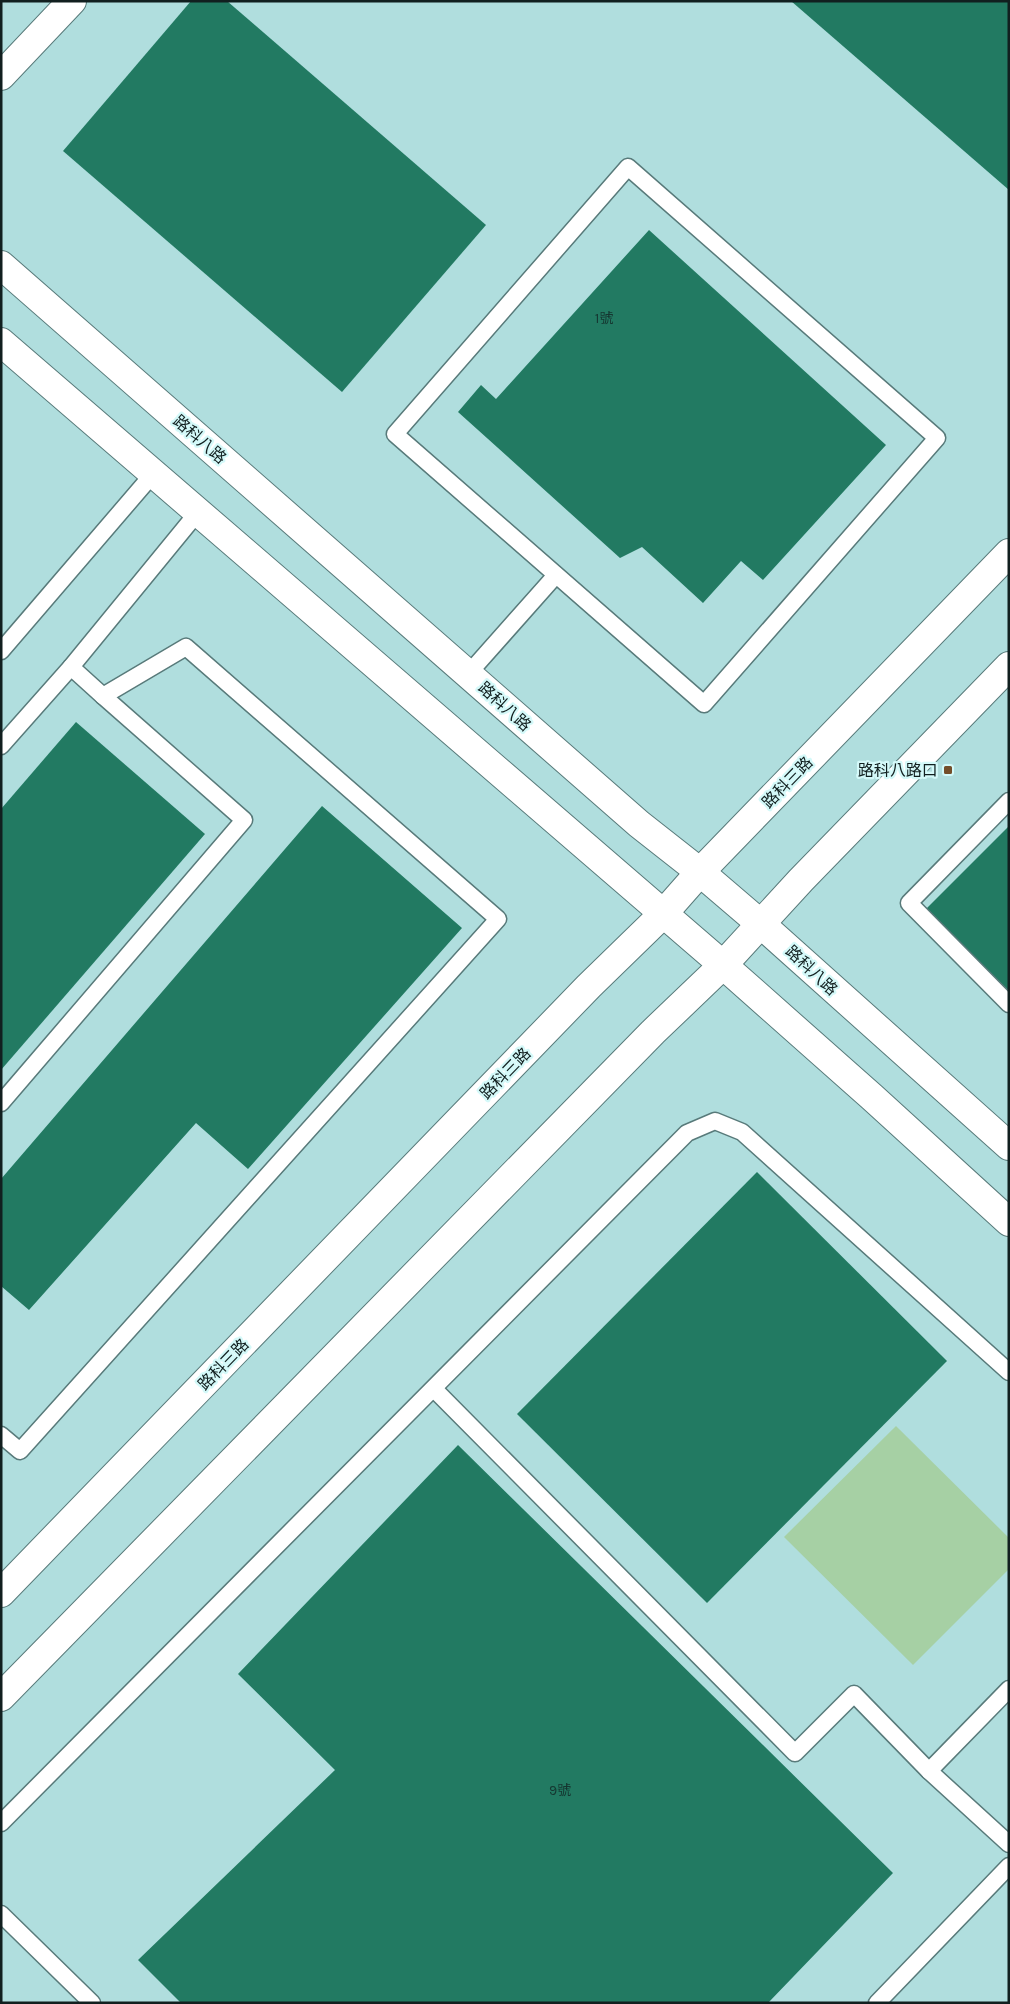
<svg xmlns="http://www.w3.org/2000/svg" width="1010" height="2004" viewBox="0 0 1010 2004" font-family="Karla,'Noto Sans TC',sans-serif">
<rect width="100%" height="100%" fill="#c6ebec"/>
<rect fill="#b0dede" x="1" y="1" width="1008" height="2002"/>
<path fill="#a6d0a4" d="M896 1426 1009 1538V1569L913 1665 784 1537Z"/>
<g fill="#227a62">
<path d="M191 1H227L486 225 342 392 63 151Z"/>
<path d="M791 1H1009V190Z"/>
<path d="M649 230 886 445 763 580 741 561 703 603 642 547 620 558 458 412 481 385 496 399Z"/>
<path d="M76 722 205 834 1 1070V809Z"/>
<path d="M322 806 462 928 248 1169 196 1123 29 1310 1 1286V1179Z"/>
<path d="M1009 826V991L926 909Z"/>
<path d="M757 1172 947 1361 707 1603 517 1414Z"/>
<path d="M458 1445 893 1873 768 2003H181L138 1960 335 1770 238 1674Z"/>
</g>
<g fill="none" stroke-linecap="round" stroke-linejoin="round">
<defs>
<g id="lane">
<path d="M628 167 937 438 704 704 395 434Z"/>
<path d="M1 651 153 474"/>
<path d="M469 673 556 575"/>
<path d="M1 746 71 667 198 512"/>
<path d="M1009 801 909 903 1009 1004"/>
<path d="M1 1103 244 820 103 696"/>
<path d="M434 1389 795 1753 854 1694 929 1771 1009 1844"/>
<path d="M1 1435 20 1451 498 919 186 647 103 696 71 667"/>
<path d="M929 1771 1009 1689"/>
<path d="M1 1823 687 1133 715 1121 742 1132 1009 1372"/>
<path d="M1 1914 92 2003"/>
<path d="M877 2003 1009 1866"/>
</g>
<g id="street">
<path d="M1 76 72 1"/>
<path d="M1 265 639 824 700 872 762 925 1009 1146"/>
<path d="M1 342 723 965 872 1097 1009 1222"/>
<path d="M1 1593 589 986 663 914 700 872 1009 553"/>
<path d="M1 1697 653 1032 723 965 801 880 1009 666"/>
</g>
</defs>
<use href="#lane" stroke="#587a7a" stroke-width="19"/>
<use href="#street" stroke="#587a7a" stroke-width="30"/>
<use href="#lane" stroke="#fff" stroke-width="16"/>
<use href="#street" stroke="#fff" stroke-width="28"/>
</g>
<rect fill="#744e2a" stroke="#d4f9f9" stroke-width="2" x="943" y="765" width="10" height="10" rx="2.5"/>
<g text-anchor="middle" stroke-width="4.5" stroke-linejoin="round" paint-order="stroke">
<g font-size="14" fill="#153630">
<text x="604" y="323">1號</text>
<text x="560" y="1795">9號</text>
</g>
<g font-size="16" fill="#111f1f" stroke="#d4f9f9">
<text transform="translate(200 439) rotate(41)" y="6">路科八路</text>
<text transform="translate(505 706) rotate(42)" y="6">路科八路</text>
<text transform="translate(787 782) rotate(-46)" y="6">路科三路</text>
<text transform="translate(812 970) rotate(43)" y="6">路科八路</text>
<text transform="translate(505 1073) rotate(-46)" y="6">路科三路</text>
<text transform="translate(223 1364) rotate(-46)" y="6">路科三路</text>
</g>
<g font-size="16" fill="#111f1f" stroke="#d4f9f9" text-anchor="end">
<text x="938" y="776">路科八路口</text>
</g>
</g>
<rect width="1010" height="2004" fill="none" stroke="#111f1f" stroke-width="5"/>
</svg>
